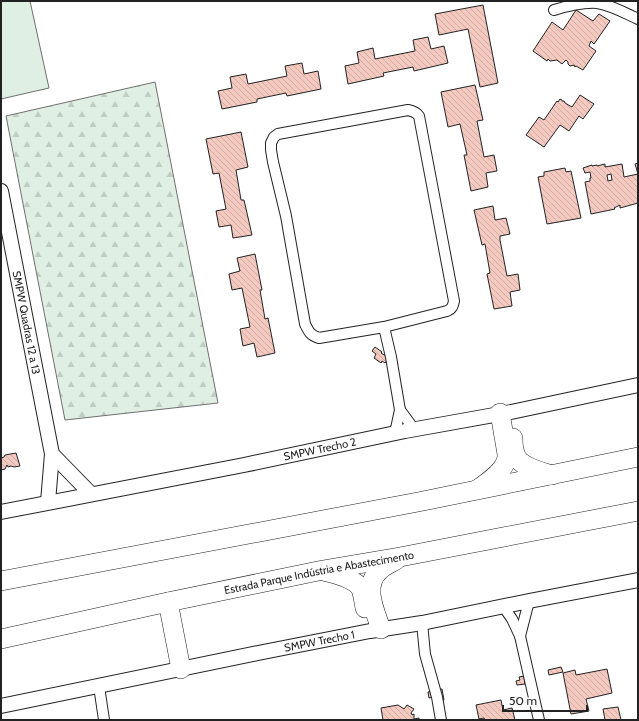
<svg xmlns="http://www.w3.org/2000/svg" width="639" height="721" viewBox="0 0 639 721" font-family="Cabin,sans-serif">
<defs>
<pattern id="forest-firs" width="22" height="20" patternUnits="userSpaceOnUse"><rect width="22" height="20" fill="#e0efe3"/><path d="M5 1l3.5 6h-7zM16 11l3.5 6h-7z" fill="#c0cdc2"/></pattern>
<pattern id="building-back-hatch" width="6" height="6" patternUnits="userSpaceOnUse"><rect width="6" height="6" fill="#f3c9c0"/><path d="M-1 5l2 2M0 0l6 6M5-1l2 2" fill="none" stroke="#d0aca5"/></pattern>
</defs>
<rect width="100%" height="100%" fill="#fff"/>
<path fill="#e0efe3" stroke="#6f6f6f" d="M1 1H30L49 88 1 99Z"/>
<path fill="url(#forest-firs)" stroke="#6f6f6f" d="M155 82 218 403 65 420 6 116Z"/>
<g fill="url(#building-back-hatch)" stroke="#222" fill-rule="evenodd">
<path d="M483 5 498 83 480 87 468 29 439 35 435 14Z"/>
<path d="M576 10 593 21 599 14 610 21 594 44 591 41 589 46 596 51 583 70 576 66 575 67 574 65 570 66 568 64V62L566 60 562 64 557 60 550 61 548 59 547 61 533 51 552 22 563 30Z"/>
<path d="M428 37 431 49 444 46 448 63 414 71 413 67 383 73 384 76 348 84 345 66 359 63 357 52 373 48 375 59 415 51 413 40Z"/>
<path d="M302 63 304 74 318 71 321 89 287 96 286 93 257 99V102L222 109 218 91 232 88 230 77 246 74 248 84 287 76 285 66Z"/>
<path d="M475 85 483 120 477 121 484 157 494 155 497 171 486 173 488 187 471 191 464 155H467L460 124 448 127 441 92Z"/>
<path d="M580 95 594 104 583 119 579 116 569 131 560 125 544 147 526 135 539 117 544 120 557 101 558 102 560 99 562 100V101H564L565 103 572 107Z"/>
<path d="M241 132 248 167 236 170 241 200H244L252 235 233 238 231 225 219 227 216 211 226 209 219 173 213 174 206 139Z"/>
<path d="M638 163V203L620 208V205L614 208 615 209 591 214 585 182 590 181V178H591L590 172 585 173 583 168 592 165V166L597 165V166L605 164V167L622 164 624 177 638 174 635 164ZM611 174 612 180 608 181 607 175Z"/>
<path d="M565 168 566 172 571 171 581 218 547 224 538 177 544 176V172Z"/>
<path d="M493 206 495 220 506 218 510 234 500 236V240L507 276 518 274 520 290 510 292 512 306 494 309 487 274 490 273 485 244 482 245 474 210Z"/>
<path d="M255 254 262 290H260L265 319 268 318 275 353 257 357 254 343 243 346 240 329 250 327 242 288 232 290 229 274 240 271 237 258Z"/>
<path d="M375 347 382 352 381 353 389 358 385 363 382 361 381 363 374 358 376 354 372 351Z"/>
<path d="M16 453 20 466 14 467 11 466 8 467 7 465 5 469 1 470V458L4 457 5 455Z"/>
<path d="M561 667 563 672 549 675 548 670Z"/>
<path d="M607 669 612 693 586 699 589 711 571 714 563 673 575 670 576 675Z"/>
<path d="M524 676 525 684 517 685 516 681 520 680 519 677Z"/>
<path d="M442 689 444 700 439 701 433 697 429 698 428 692Z"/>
<path d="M501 700 503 710 512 708 515 720H485L484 718 479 719 476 705Z"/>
<path d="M398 705 404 709 407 705 414 709 411 713 412 715 414 714V719L419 718V720H383L381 708Z"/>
<path d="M618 707 621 720H605L603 709Z"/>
</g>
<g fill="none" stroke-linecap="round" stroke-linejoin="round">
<defs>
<g id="street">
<path d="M554 10C567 6 582 2 597 3 611 5 625 13 638 19"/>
<path d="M408 110C413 111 416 112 419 116L454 301C453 306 452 309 447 311L384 327 319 338C310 335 309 332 305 324L286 216 273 162 271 150V143L274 137 278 134Z"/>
<path d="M384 327 391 357 400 410 395 433"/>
<path d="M400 410 414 429"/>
<path d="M503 606 512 619 520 636 539 720"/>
<path d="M422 623 425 654 437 697 441 720"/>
<path d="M520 636 529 601"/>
<path d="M99 686 104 720"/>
</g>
<g id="secondary">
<path id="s1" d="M1 191 52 454 48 502"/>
<path d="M52 454 91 494"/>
<path id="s2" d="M1 512 244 465 405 431 511 412 638 385"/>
<path id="s3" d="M1 706 258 653 370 631 422 623 529 601 638 580"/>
</g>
<g id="highway">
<path d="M513 438C513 443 513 448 515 453 518 467 540 471 552 475"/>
<path d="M478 489C487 483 503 471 506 461 507 460 507 454 507 454L500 413"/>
<path d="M324 571C335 574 355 578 361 589 363 595 364 602 365 608"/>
<path d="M1 581 418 502 638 457"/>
<path d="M168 602 181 669"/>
<path d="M381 629C375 611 362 585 380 570 384 566 391 563 396 560"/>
<path id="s4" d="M1 639 168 602 323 570 400 557 638 511"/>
</g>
</defs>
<use href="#street" stroke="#222" stroke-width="12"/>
<use href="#secondary" stroke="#222" stroke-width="16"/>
<use href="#highway" stroke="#222" stroke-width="20"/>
<use href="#street" stroke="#fff" stroke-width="10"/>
<use href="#secondary" stroke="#fff" stroke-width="14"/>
<use href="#highway" stroke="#fff" stroke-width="19"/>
</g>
<g text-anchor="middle" stroke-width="3" stroke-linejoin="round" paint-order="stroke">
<g font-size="11" fill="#222" stroke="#fff">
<text dy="4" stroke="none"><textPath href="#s1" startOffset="134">SMPW Quadras 12 a 13</textPath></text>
<text dy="4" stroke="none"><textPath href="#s2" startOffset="325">SMPW Trecho 2</textPath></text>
<text dy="4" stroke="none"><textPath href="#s4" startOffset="325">Estrada Parque Indústria e Abastecimento</textPath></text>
<text dy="4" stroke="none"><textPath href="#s3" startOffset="325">SMPW Trecho 1</textPath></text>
</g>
</g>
<rect width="639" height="721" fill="none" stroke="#222222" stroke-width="4"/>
<path d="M503 705v6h84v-6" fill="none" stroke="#222222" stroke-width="2"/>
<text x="509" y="705" font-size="12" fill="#222222" stroke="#ffffff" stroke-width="3" paint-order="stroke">50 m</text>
</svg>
